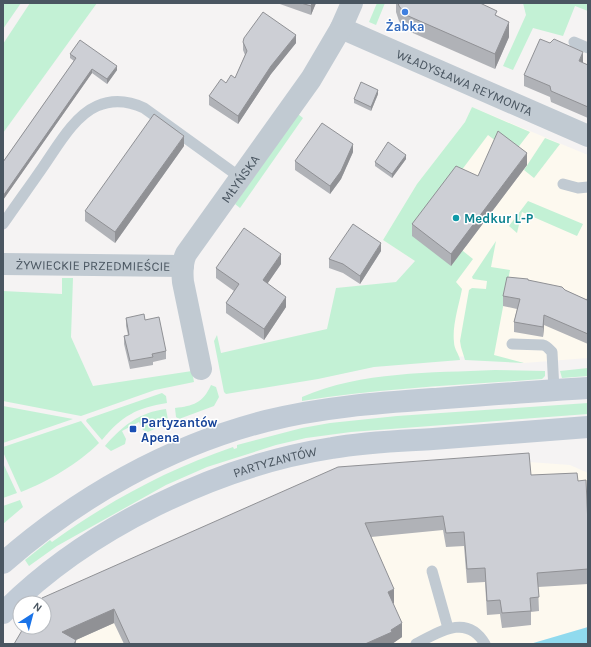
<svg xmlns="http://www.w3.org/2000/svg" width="591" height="647" viewBox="0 0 591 647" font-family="Karla,sans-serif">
<rect width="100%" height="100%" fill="#f5f3f3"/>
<g fill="#fdf9ef">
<path d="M472 107 588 155V358L524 363 494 356 430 357 415 261 383 240 417 184 465 122Z"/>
<path d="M529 462 570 465 588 473V627L530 644H14L44 627Z"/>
</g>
<g fill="#c3f1d5">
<path d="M3 3H21L3 29Z"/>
<path d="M30 3H97L3 133V44Z"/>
<path d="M377 3H385L376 25 369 22Z"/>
<path d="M523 3H588V11L575 6 563 36 533 28 513 70 503 66 526 15Z"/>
<path d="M472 107 530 132 513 154 488 135 446 191 463 251 473 259 456 282 462 289C459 305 452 326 454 342 454 349 459 354 460 360L374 367 318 379 226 394 224 392 214 341 217 335 221 353 327 329 336 288 396 282 415 261 383 240 417 184 465 122Z"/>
<path d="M298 114 303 118 240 208 235 204Z"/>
<path d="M545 138 560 144 534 178 524 170Z"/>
<path d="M528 201 583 224 577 236 522 212 517 233 509 226Z"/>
<path d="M496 241 491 267 510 270 494 355 524 363 465 360 461 347 460 341 469 290 472 288 486 289 487 281 473 279 472 277Z"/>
<path d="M62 278H73L71 337 93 386 192 371 194 382 155 390 81 416 3 401V291L62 294Z"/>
<path d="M588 368V376L562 378 560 371Z"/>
<path d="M495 370 545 371V376L542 379C462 385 382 388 302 401V397C362 371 431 373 495 370Z"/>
<path d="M211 385 216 387 219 397 214 406 179 419 176 417 175 408C193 406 203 403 211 385Z"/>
<path d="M162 393 166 396 167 403C136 408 122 416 102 440L86 421 87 419Z"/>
<path d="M588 403V414L351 432 306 438 276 445 207 467 166 485 57 546 29 566 25 560 50 540 52 542C109 501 166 470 233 447L234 449 237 448V445L302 428 330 423 397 416Z"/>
<path d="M3 406 73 419 3 443Z"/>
<path d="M166 409 168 420 165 424 148 432 143 430 139 422 122 431 126 439 125 444 111 451 105 446C122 426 140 412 166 409Z"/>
<path d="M81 421 99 443C79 463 47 482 21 492L3 452V447Z"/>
<path d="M3 463 17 493 3 498Z"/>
<path d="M20 500 23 507 3 524V506Z"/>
</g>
<path fill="#90daee" d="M588 627V644H530Z"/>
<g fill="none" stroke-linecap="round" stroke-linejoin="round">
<g stroke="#c1cad2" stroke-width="11">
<path d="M574 42 588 48"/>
<path d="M563 184 578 188 588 187"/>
<path d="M3 224C16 205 30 186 43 167 57 147 74 116 97 106 113 99 129 101 144 108L241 178"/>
<path d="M512 344 543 345C547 346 549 349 552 352L554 390"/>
<path d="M432 571 448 628"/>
<path d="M416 644C439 632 467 613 485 644"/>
</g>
<g stroke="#c1cad2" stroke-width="22">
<path id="s1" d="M341 28 588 136"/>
<path id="s2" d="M3 264 183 266"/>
<path id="s3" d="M201 369 183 282C182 272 182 263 186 254L311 79 341 28 352 3"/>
</g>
<g stroke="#c1cbd6" stroke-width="22">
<path d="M3 563C78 497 169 446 266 421 321 407 378 403 434 399 486 395 537 391 588 388"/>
<path id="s4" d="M3 613C86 529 216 466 332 448 365 442 400 441 433 439 485 435 536 431 588 427"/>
</g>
</g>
<g fill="#b0b2b7">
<path d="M277 3H316L311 15Z"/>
<path d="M396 3H480L497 16 509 37 495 69 406 30 399 21 396 12Z"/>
<path d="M243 42 296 43 271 74 238 124 209 105V96L235 78 245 55 243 50Z"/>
<path d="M70 54 117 70 107 84 92 73 3 200V162L74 61 70 58Z"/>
<path d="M583 63 588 65V118L551 102 550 97 524 86V75Z"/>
<path d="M378 94 371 111 354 103V99Z"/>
<path d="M184 146 115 243 85 221V211Z"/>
<path d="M353 152 341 179 330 194 295 170V161Z"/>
<path d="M406 159 392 178 375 166V162Z"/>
<path d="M527 165 451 266 412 236V224L478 176Z"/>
<path d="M381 251 360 284 343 273 329 268V259Z"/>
<path d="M281 264 267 284 286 307 264 340 226 313V303L234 291 216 278V268Z"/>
<path d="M528 280 565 290 587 300 588 296V344L544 325 543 337 514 332V322L517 309 503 306V296Z"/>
<path d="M126 318 145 320 166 351V359L153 362V365L130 369 124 344V336L128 335 126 326Z"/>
<path d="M531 475 578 481 588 525V584L538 587 539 611 531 612V625L502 628 500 614 487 615 485 582 467 583 464 546 446 547 443 530 371 537 394 603 393 604 402 637 392 644H124L114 623 76 640V644L44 603Z"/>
</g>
<g fill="#909195">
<path d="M312 3H316L311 15V6Z"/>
<path d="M509 22V37L495 69V54Z"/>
<path d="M296 35V43L271 74 238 124V116L271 66Z"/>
<path d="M583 52V63L579 61Z"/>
<path d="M117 66V70L107 84V79Z"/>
<path d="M92 69V73L3 200V196Z"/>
<path d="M378 90V94L371 111V107Z"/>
<path d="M184 136V146L115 243V232Z"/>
<path d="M353 144V152L341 179 330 194V186Z"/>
<path d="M527 153V165L451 266V254Z"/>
<path d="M406 155V159L392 178V174Z"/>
<path d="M381 243V251L360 284V276Z"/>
<path d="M281 254V264L263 290V280Z"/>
<path d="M286 297V307L264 340V329Z"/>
<path d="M544 315V325L543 337V327Z"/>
<path d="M394 589V603L388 606V592Z"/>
<path d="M114 609V623L67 644 62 632Z"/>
<path d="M402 623V637L392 644H365L391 630Z"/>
</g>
<g fill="#cdcfd5" stroke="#909195">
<path d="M301 3H312L311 6Z"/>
<path d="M398 3H480L497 11 495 15 509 22 495 54 406 15 399 6Z"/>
<path d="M263 12 296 35 271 66 238 116 209 96 221 79 226 83 231 75 235 78 247 51 243 42 244 38Z"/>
<path d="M540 39 550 43 554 39 583 52 579 61 588 65V107L551 91 550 86 524 75Z"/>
<path d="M80 40 117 66 107 79 92 69 3 196V162L76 58 70 54Z"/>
<path d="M361 82 378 90 371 107 354 99Z"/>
<path d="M154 114 184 136 115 232 85 211Z"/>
<path d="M322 123 353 144 341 171 330 186 295 161Z"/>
<path d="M498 131 527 153 451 254 412 224 456 166 478 176Z"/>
<path d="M388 142 406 155 392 174 375 162Z"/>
<path d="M353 224 381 243 360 276 343 264 329 259Z"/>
<path d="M244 228 281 254 263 280 286 297 264 329 226 303 239 284 216 268Z"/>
<path d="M507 277 528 279V280L562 287 565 290 587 300 588 296V334L544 315 543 327 514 322 520 299 503 296Z"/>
<path d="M144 314 145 320 159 317 166 351 152 354 153 357 130 361 124 336 129 335 126 318Z"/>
<path d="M529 453 531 475 577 473 578 481 586 480 588 525V569L537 573 539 597 530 598 531 611 502 613 500 600 487 601 485 568 467 569 464 532 446 533 443 516 365 523 394 589 388 592 402 623 391 630 392 632 365 644H130L114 609 62 632 76 640 74 644H14L24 627H44V603H39L42 598 338 467Z"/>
</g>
<circle fill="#3f7fe0" stroke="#fff" stroke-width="1.5" cx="405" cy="12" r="4"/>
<circle fill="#0f9aa8" stroke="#fff" stroke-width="1.5" cx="456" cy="218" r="4"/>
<rect fill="#1a4fb4" stroke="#fff" stroke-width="1.5" x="129" y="425" width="8" height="8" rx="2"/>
<g text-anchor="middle" stroke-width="3" stroke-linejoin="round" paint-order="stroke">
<g font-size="13" font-weight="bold" fill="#366cbe" stroke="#fff">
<text x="405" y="31">Żabka</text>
</g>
<g font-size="13" fill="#4a5661" stroke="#fff">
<text dy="5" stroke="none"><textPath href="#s1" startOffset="135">WŁADYSŁAWA REYMONTA</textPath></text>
<text dy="5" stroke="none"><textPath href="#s3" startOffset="210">MŁYŃSKA</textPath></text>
<text dy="5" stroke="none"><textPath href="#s2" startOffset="90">ŻYWIECKIE PRZEDMIEŚCIE</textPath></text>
<text dy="5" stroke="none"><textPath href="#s4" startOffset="315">PARTYZANTÓW</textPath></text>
</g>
<g font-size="13" font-weight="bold" fill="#0d838f" stroke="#fff" text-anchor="start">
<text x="464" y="223">Medkur L-P</text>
</g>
<g font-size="13" font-weight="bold" fill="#164399" stroke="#fff" text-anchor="start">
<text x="141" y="427">Partyzantów<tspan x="141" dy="15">Apena</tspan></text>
</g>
</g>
<rect width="591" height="647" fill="none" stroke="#4a5661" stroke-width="8"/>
<g transform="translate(32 615) rotate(36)"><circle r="19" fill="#ffffff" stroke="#b7bbc0"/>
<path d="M0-3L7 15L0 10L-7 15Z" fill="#1a73e8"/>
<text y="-6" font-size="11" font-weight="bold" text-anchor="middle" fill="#4a5661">N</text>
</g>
</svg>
